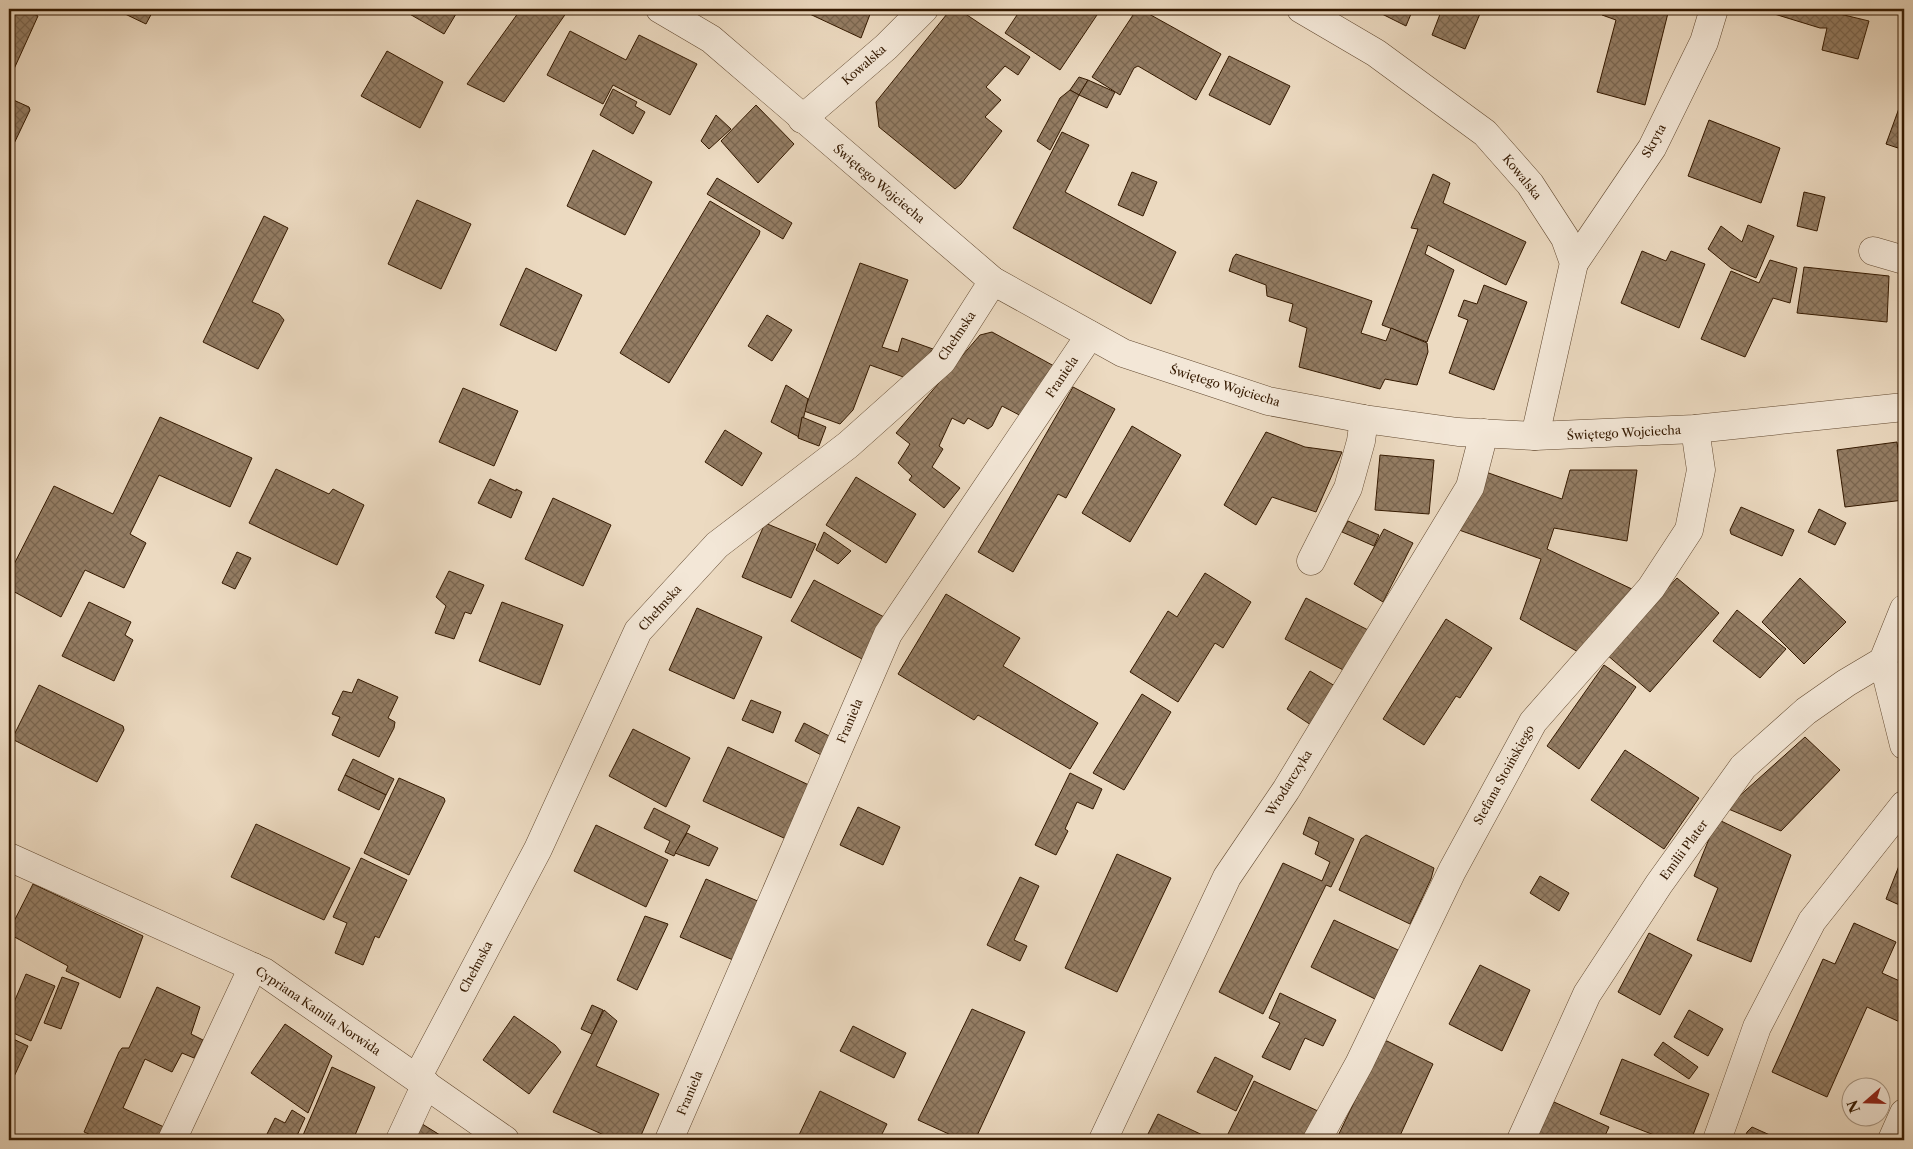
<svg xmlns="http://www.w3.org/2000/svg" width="1913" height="1149" viewBox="0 0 1913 1149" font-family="'Libre Caslon Text',serif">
<defs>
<pattern id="building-cross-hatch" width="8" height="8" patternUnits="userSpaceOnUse" patternTransform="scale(1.25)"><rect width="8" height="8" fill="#947d64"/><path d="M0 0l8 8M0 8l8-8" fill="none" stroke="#7a6650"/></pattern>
</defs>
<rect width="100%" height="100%" fill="#ecdac1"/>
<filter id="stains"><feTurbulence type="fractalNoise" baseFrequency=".004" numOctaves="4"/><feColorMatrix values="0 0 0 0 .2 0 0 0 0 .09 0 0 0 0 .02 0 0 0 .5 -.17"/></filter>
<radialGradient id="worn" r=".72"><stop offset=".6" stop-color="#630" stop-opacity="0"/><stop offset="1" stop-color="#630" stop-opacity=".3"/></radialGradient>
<g fill="url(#building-cross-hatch)" stroke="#341900">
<path d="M9 9H24L38 16 9 80Z"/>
<path d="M125 9H154L146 24 123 13Z"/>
<path d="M401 9H459L444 34Z"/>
<path d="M521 9H569L504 102 467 84Z"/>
<path d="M799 9H872L861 38Z"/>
<path d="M951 9H958L1030 57 1018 75 1005 66 986 87 1001 100 985 117 1002 131 961 184 955 189 879 127 876 102Z"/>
<path d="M1021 9H1101L1060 70 1005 33Z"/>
<path d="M1137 9H1140L1221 54 1196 100 1138 66 1134 68 1120 95 1092 77Z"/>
<path d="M1372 9H1413L1406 26Z"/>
<path d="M1442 9H1482L1465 49 1432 35Z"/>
<path d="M1604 9H1669L1645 105 1597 92 1616 20 1602 15Z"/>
<path d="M1758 9H1819L1869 21 1858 59 1822 50 1827 28H1820Z"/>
<path d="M570 31 626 60 639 35 697 64 670 115 613 85 603 104 547 75Z"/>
<path d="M387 51 443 82 420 128 361 96Z"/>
<path d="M1229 56 1290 86 1270 125 1209 95Z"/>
<path d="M1079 77 1088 80 1079 95 1070 90Z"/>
<path d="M1088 80 1115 92 1107 108 1079 95Z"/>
<path d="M613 89 637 102 635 106 645 112 633 134 600 115Z"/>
<path d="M1070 90 1079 95 1050 150 1037 141 1060 98Z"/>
<path d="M9 98 29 107 30 110 10 152Z"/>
<path d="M1902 100 1904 101V150L1886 144Z"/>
<path d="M756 105 794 144 758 183 721 141Z"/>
<path d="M716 115 731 129 709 149 701 141Z"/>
<path d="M1709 120 1780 148 1761 203 1688 176Z"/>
<path d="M1062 132 1089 145 1065 192 1176 252 1151 304 1013 228Z"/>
<path d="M593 150 652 182 625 235 567 206Z"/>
<path d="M1132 172 1157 182 1143 216 1118 205Z"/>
<path d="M1433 174 1450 183 1443 203 1526 242 1506 285 1428 245 1425 254 1454 270 1427 342 1382 325 1418 229 1411 228Z"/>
<path d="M717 178 792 223 783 239 707 194Z"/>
<path d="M9 190 14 196 9 208Z"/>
<path d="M1804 192 1825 197 1817 231 1797 226Z"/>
<path d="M417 200 471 224 441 289 388 264Z"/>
<path d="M710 201 760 231 759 235 669 383 620 353Z"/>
<path d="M264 216 288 228 252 302 279 314 284 320 258 369 203 342Z"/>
<path d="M1748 225 1774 236 1756 278 1731 268 1708 249 1721 226 1742 242Z"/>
<path d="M1642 251 1666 261 1671 251 1705 264 1679 328 1621 303Z"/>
<path d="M1236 254 1372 301 1361 333 1386 341 1391 328 1427 343 1428 352 1417 385 1385 379 1380 389 1299 367 1307 328 1289 321 1293 304 1267 296 1266 285 1229 271 1233 258Z"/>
<path d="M1770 260 1797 268 1790 303 1773 298 1745 357 1701 339 1731 271 1759 283Z"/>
<path d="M860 263 908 280 882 347 898 352 902 338 933 349 909 379 870 365 853 410 840 424 804 411Z"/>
<path d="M1804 267 1889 276 1887 322 1797 313Z"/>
<path d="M526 268 582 295 556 351 500 325Z"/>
<path d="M1484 285 1527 302 1494 390 1449 373 1468 320 1458 316 1464 300 1477 304Z"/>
<path d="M767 315 792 330 772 361 748 346Z"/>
<path d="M992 332 1054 366 1025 418 1002 406 992 426 988 429 968 418 964 424 952 418 939 446 943 449 932 467 960 488 944 508 909 480 912 476 898 463 910 444 896 433 980 335Z"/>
<path d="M786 385 808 399 799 437 771 422Z"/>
<path d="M1073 387 1115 409 1066 498 1058 494 1013 572 978 552Z"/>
<path d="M463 388 518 411 494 466 439 442Z"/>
<path d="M160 417 252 458 230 507 159 475 130 534 146 543 124 588 85 570 61 617 9 589V574L54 486 113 514Z"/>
<path d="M802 417 826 427 819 446 798 438Z"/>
<path d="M1132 426 1181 455 1130 542 1082 513Z"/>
<path d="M725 430 762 453 742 486 705 462Z"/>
<path d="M1266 432 1305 447 1342 452 1316 512 1272 497 1256 525 1224 505Z"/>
<path d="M1897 442 1904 500 1845 507 1837 450Z"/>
<path d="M1380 455 1434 460 1429 514 1375 510Z"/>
<path d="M276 469 329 494 333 489 364 505 337 565 249 523Z"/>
<path d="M1570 470H1637L1627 541 1554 528 1547 549 1634 590 1580 653 1520 619 1541 559 1459 530 1483 471 1562 499Z"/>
<path d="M856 477 916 514 886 563 826 525Z"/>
<path d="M490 479 516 491V489L522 492 511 518 478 503Z"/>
<path d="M553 498 611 525 583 586 525 559Z"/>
<path d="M1741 507 1794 530 1782 556 1731 534 1730 530Z"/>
<path d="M1819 509 1846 523 1835 545 1808 532Z"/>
<path d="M1348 521 1379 535 1374 546 1342 532Z"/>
<path d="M765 523 816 544 791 598 742 577Z"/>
<path d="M1384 529 1413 543 1383 602 1354 584Z"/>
<path d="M824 532 851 551 838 564 816 550Z"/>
<path d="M237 552 251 558 235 589 222 583Z"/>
<path d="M449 571 484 585 471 614 465 612 454 639 435 633 446 606 436 597Z"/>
<path d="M1205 573 1251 602 1223 648 1215 643 1178 702 1130 672 1168 611 1177 617Z"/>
<path d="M1677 578 1719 613 1650 692 1606 654Z"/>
<path d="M1800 578 1846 622 1804 664 1762 622Z"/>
<path d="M814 580 886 618 864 660 791 621Z"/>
<path d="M946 594 1020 638 1003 666 1098 723 1070 769 978 715 974 720 898 674Z"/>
<path d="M1306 598 1368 630 1347 672 1285 639Z"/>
<path d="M89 602 131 622 125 635 133 640 114 681 62 656Z"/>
<path d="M502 602 563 625 540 685 479 661Z"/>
<path d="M697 608 762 637 734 699 669 670Z"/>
<path d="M1737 610 1786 649 1760 678 1713 641Z"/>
<path d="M1446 619 1492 648 1460 698 1456 696 1424 745 1383 719Z"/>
<path d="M1604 665 1636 687 1579 769 1547 746Z"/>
<path d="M1310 671 1335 686 1311 725 1287 709Z"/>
<path d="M358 679 398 697 388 718 395 722 394 728 379 757 332 735 340 717 332 714 343 691 352 693Z"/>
<path d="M39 685 123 726 124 730 97 782 12 739Z"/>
<path d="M1142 694 1171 712 1124 790 1093 773Z"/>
<path d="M751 700 781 712 773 733 742 720Z"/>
<path d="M804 723 835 739 825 757 795 741Z"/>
<path d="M633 729 690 758 666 807 609 776Z"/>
<path d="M1805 737 1840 770 1781 831 1726 808Z"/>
<path d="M728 747 811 786 786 839 703 801Z"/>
<path d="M1625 750 1699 798 1664 849 1591 800Z"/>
<path d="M353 759 394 779 386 795 345 775Z"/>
<path d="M1070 773 1102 789 1093 809 1077 802 1065 829 1068 831 1056 855 1035 845Z"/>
<path d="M345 775 386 795 379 810 338 790Z"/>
<path d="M399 778 444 798 445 801 409 875 364 853Z"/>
<path d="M858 807 900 827 883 865 840 845Z"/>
<path d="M654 808 690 826 674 856 665 852 670 841 644 828Z"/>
<path d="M1309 817 1354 839 1331 887 1326 885 1263 1014 1219 992 1283 863 1322 881 1330 862 1315 854 1319 842 1303 834Z"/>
<path d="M1717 819 1791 855 1751 962 1697 940 1718 888 1694 876Z"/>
<path d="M256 824 350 868 324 920 231 877Z"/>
<path d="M596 825 668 860 646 907 574 871Z"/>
<path d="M687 833 718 848 709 866 675 853Z"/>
<path d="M1366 835 1434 868 1431 879 1410 924 1339 890 1361 839Z"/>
<path d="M1904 853V907L1886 899Z"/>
<path d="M1117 854 1171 878 1117 992 1065 968Z"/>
<path d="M361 858 407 880 379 938 375 936 363 965 335 953 347 923 333 917Z"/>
<path d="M1540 876 1569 893 1559 911 1530 893Z"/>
<path d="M1020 877 1039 886 1014 940 1027 946 1020 961 987 945Z"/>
<path d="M706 879 760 902 733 960 680 937Z"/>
<path d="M33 884 143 936 120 998 66 971 68 966 9 934V931Z"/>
<path d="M645 916 668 924 637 990 617 980Z"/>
<path d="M1334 920 1398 950 1375 999 1311 967Z"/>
<path d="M1854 923 1896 942 1882 973 1904 983V1018L1902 1023 1867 1007 1827 1097 1772 1072 1823 959 1835 964Z"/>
<path d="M1649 933 1692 955 1660 1015 1618 992Z"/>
<path d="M1480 965 1530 990 1502 1051 1449 1024Z"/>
<path d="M26 974 55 986 31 1041 9 1031V1014Z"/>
<path d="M62 977 79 983 61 1029 44 1023Z"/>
<path d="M157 987 200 1007 191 1034 203 1040 194 1058 182 1053 172 1072 145 1059 123 1108 164 1127 157 1140H103L84 1132 119 1052 122 1048H129Z"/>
<path d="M1280 993 1336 1020 1323 1046 1305 1038 1290 1070 1262 1057 1280 1023 1269 1018Z"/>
<path d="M592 1005 603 1010 592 1034 581 1029Z"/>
<path d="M972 1009 1025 1032 975 1140H962L918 1120Z"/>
<path d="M604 1010 617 1021 596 1066 659 1094 639 1140H615L553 1112Z"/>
<path d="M1689 1010 1723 1029 1708 1056 1674 1037Z"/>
<path d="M514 1016 555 1045 561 1052 529 1094 483 1060Z"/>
<path d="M285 1024 332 1056 308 1113 251 1073Z"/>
<path d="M853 1026 906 1053 894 1078 840 1051Z"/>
<path d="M9 1037 28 1046 12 1081 9 1079Z"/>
<path d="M1387 1041 1433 1064 1398 1140H1336L1383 1042Z"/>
<path d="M1663 1042 1698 1067 1689 1079 1654 1055Z"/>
<path d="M1215 1057 1253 1076 1236 1111 1197 1092Z"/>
<path d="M1622 1059 1709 1094 1691 1140H1667L1600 1114Z"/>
<path d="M332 1067 375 1087 353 1140H301Z"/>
<path d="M1254 1081 1320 1112 1306 1140H1231L1226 1138Z"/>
<path d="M820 1091 887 1124 879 1140H808L799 1135Z"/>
<path d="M1554 1102 1609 1127 1603 1140H1533Z"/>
<path d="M292 1110 305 1118 295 1140H264L275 1118 285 1123Z"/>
<path d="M1158 1114 1211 1139 1210 1140H1145Z"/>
<path d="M419 1122 448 1140H412Z"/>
<path d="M1752 1127 1781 1140H1744L1747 1132Z"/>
</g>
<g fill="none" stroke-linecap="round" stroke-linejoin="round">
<defs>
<g id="minor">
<path d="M660 9 711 39 993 281 1123 353 1268 401 1364 419 1458 432 1535 436 1695 429 1904 407"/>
<path d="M1301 9 1376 53 1485 133 1530 184 1565 238 1574 263 1535 436"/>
<path d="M802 119 886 47 924 9"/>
<path d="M1873 251 1904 260"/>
<path d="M1574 263 1652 148 1704 42 1714 9"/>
<path d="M1311 561 1348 488 1361 441 1364 419"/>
<path d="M1883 661 1904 745"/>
<path d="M9 857 264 972 505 1140"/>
<path d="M417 1078 538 849 638 631 717 545 848 445 942 361 993 281"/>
<path d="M172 1140 253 967"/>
<path d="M400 1140 426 1084"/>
<path d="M669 1140 888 634 1090 335"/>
<path d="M1103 1140 1227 877 1286 790 1470 487 1484 433"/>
<path d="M1317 1140 1359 1064 1452 871 1533 722 1651 588 1689 530 1701 470 1695 429"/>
<path d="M1521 1140 1587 994 1659 884 1743 767 1806 711 1846 683 1883 661 1904 609"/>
<path d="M1717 1140 1757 1027 1812 921 1904 805"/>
<path d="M1892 1140 1904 1113"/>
</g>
</defs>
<use href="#minor" stroke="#624930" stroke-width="29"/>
<use href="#minor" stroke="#f3e7d7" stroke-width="28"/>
</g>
<g text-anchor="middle" stroke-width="4.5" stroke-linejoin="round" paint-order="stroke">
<g font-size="12" fill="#341900" stroke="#f3e7d7">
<text transform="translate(864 65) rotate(-41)" y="4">Kowalska</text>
<text transform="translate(1654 141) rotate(-61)" y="4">Skryta</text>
<text transform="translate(1522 177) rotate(51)" y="4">Kowalska</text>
<text transform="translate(879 184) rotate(40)" y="4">Świętego Wojciecha</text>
<text transform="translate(957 336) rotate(-56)" y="4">Chełmska</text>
<text transform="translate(1062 377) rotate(-56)" y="4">Franiela</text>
<text transform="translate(1225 386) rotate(17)" y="4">Świętego Wojciecha</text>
<text transform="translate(1624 433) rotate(-3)" y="4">Świętego Wojciecha</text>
<text transform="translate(660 608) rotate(-48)" y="4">Chełmska</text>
<text transform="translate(850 721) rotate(-67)" y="4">Franiela</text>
<text transform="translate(1504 775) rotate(-61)" y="4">Stefana Stoińskiego</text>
<text transform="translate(1289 783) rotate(-58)" y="4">Wrodarczyka</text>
<text transform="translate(1684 850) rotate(-54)" y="4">Emilii Plater</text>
<text transform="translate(476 967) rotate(-62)" y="4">Chełmska</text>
<text transform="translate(318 1011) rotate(34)" y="4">Cypriana Kamila Norwida</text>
<text transform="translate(690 1093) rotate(-67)" y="4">Franiela</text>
</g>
</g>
<rect width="1913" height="1149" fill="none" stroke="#ecdac1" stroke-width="30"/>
<rect x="10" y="10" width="1893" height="1129" fill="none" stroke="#341900" stroke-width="2.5"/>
<rect x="15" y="15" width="1883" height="1119" fill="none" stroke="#341900"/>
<g transform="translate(1866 1102) rotate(250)"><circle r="24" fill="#f3e7d7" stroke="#a79581"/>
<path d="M0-4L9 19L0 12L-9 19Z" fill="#8f2418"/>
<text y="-8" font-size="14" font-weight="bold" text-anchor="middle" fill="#341900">N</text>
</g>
<rect width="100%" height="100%" filter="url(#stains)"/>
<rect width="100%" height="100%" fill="url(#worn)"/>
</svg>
